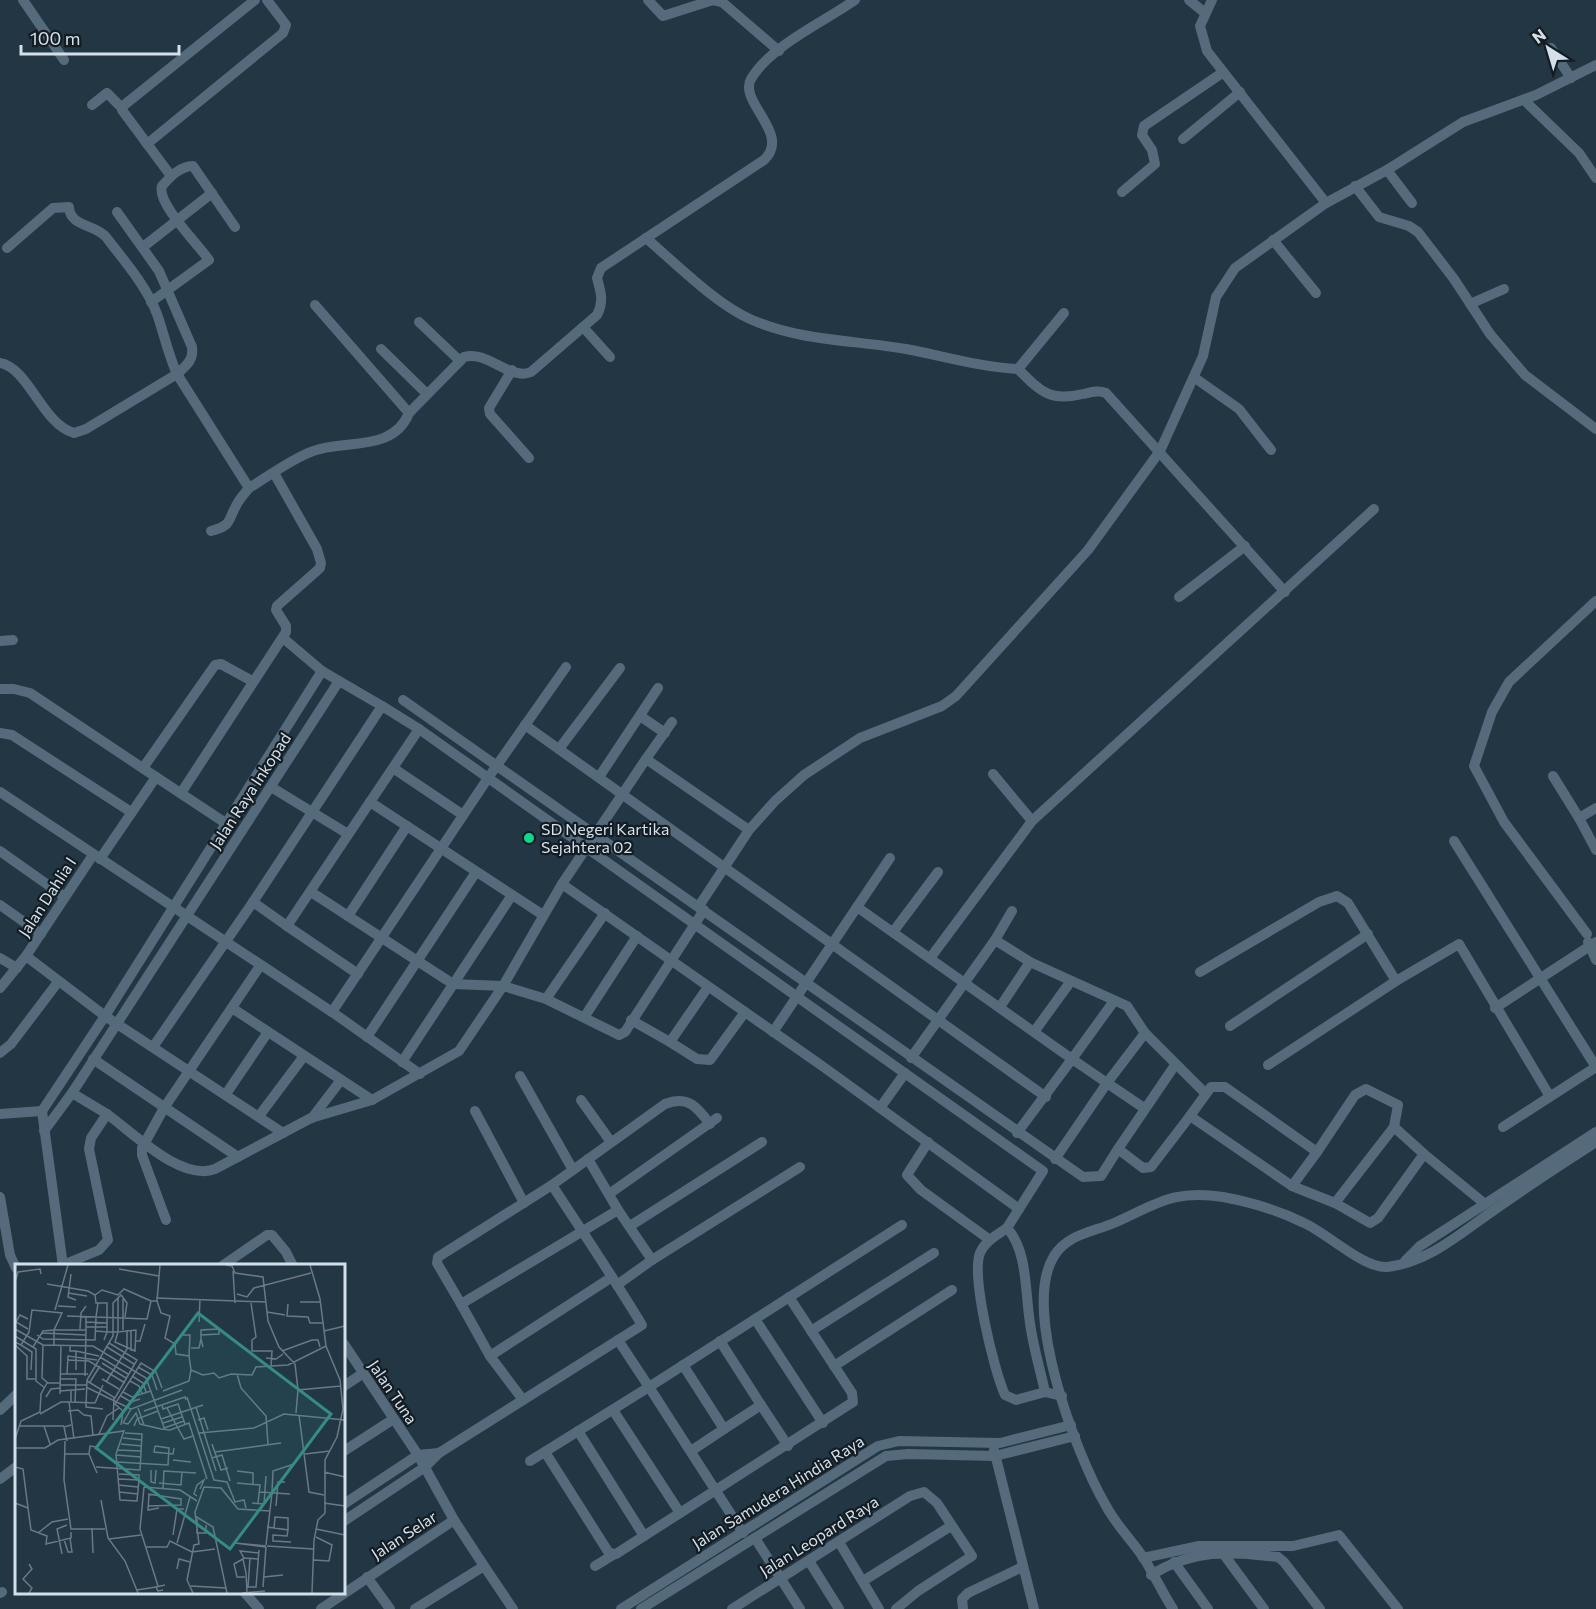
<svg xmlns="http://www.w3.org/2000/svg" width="1596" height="1609" viewBox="0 0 1596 1609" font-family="Commissioner,sans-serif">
<rect width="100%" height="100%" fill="#223644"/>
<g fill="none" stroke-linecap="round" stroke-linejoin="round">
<g stroke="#556a7a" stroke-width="10">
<path d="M23 0 64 60"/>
<path d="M648 0 663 16 713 0"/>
<path d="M713 0 722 2 779 51"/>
<path d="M1189 0 1204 12"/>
<path d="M1212 0 1200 26 1207 51 1326 203"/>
<path d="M1551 48 1571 78"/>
<path d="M1524 100 1579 153 1596 178"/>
<path d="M92 105 107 93 122 108"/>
<path d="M1183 139 1240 92"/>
<path d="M147 144 283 33 286 25 267 0"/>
<path d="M1387 170 1412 203"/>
<path d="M171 176 122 110 123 106 255 0"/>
<path d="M1355 186 1379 217 1409 226 1418 232 1454 279 1490 334 1525 375 1596 429"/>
<path d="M1122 192 1155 164 1152 150 1142 135 1144 126 1222 73"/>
<path d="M646 238C675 263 716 304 750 319 798 341 854 340 906 349 944 356 980 367 1018 369 1041 392 1050 402 1083 394 1092 392 1098 390 1106 393L1285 592"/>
<path d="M1273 240 1316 293"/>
<path d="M143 247 212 193"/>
<path d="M7 248 53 208 69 207C70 227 95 224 106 237 123 259 147 287 157 314 164 334 168 354 177 374 186 366 194 360 192 347L159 271 117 212"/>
<path d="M151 302 209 260C199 245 156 203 162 186 170 177 180 166 193 166L235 227"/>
<path d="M1470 304 1504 289"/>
<path d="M315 305 409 413"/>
<path d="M419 322 460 361"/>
<path d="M583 327 610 357"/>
<path d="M381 349 427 394"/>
<path d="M0 363C29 368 42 424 74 433L86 429 177 374 249 488C267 477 286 463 306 454 340 437 392 455 409 413L464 357C487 350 510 381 531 372L597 315C604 302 601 292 597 278L601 268 764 160C792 134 738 102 751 79 770 46 824 22 855 0"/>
<path d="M1018 369 1064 313"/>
<path d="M512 370 489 408 490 414 529 458"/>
<path d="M1195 378 1239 409 1271 450"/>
<path d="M211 531C233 525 227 521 237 504 240 498 245 493 249 488"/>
<path d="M1179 597 1245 546"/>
<path d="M283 638 322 671 382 706"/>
<path d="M0 641 13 640"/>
<path d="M0 689H14L30 693 156 777"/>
<path d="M403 700 1083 1177 1101 1176 1118 1149 1143 1168 1151 1167 1190 1116 1292 1186 1335 1203 1370 1223 1378 1218 1424 1154 1485 1204"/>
<path d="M640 716 665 733"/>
<path d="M525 725 1046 1097"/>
<path d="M0 733 12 735 131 812"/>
<path d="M559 749 620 668"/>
<path d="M646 759 672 722"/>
<path d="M143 768 215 665 221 664 252 681"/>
<path d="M393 768 463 815"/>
<path d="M993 774 1032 821"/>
<path d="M1553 776 1579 818"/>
<path d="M599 777 658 688"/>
<path d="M271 787 348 834"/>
<path d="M0 792 332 1012 420 1074"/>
<path d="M181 793 286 632V626L276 610 277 606 320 568 321 563 317 549 274 473"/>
<path d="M370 802 419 729"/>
<path d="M1596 808 1579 818 1596 850"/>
<path d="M1454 841 1596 1067"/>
<path d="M0 851 65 897"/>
<path d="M100 859 156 777 227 824"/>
<path d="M562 884 646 759 749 830"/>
<path d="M311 892 453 984 503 986 546 999 619 1035 625 1032 704 910"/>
<path d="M253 902 287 926 370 802 543 915"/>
<path d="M0 905 41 934"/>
<path d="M699 906 749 830 775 801 804 775 860 738 942 706 956 696 1088 550 1160 451 1203 356 1216 297 1235 268 1326 203 1387 170 1463 122 1536 95 1596 65"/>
<path d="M857 907 1072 1059 1114 1001"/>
<path d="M348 916 407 826"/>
<path d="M287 926 358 974"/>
<path d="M893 932 938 872"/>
<path d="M1587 934 1504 822 1474 766 1492 712 1509 682 1596 601"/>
<path d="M995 940 1012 911"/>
<path d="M1588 942 1596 960"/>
<path d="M26 956 105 1016 283 1133"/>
<path d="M931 957 1032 821 1374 509"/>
<path d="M0 958 17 968"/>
<path d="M1200 972 1319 902 1337 896 1348 903 1396 981"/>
<path d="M0 988 26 956 93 855"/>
<path d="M546 999 605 913"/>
<path d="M1000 1007 1030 962"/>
<path d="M232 1008 372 1100"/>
<path d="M1495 1008 1596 942"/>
<path d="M332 1012 488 778 566 667"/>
<path d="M585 1016 637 936"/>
<path d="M631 1020 670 1042 708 987"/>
<path d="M1230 1026 1368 934"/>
<path d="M773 1032 890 858"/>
<path d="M1034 1032 1071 981"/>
<path d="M367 1037 476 872"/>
<path d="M670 1042 697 1059 710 1060 745 1012"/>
<path d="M153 1047 253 902 382 706 419 729C627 875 835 1023 1043 1171L1007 1228"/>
<path d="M0 1053 11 1044 58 982"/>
<path d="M911 1058 995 940 1030 962 1127 1006 1145 1033 1205 1093"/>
<path d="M93 1059 238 1157"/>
<path d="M402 1062 512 895"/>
<path d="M1268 1065 1396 981 1459 944 1549 1095"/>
<path d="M520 1076 573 1170"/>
<path d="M72 1093 107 1114"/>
<path d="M226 1094 268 1032"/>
<path d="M581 1100 611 1142"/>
<path d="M880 1108 905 1073"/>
<path d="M1144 1108 1107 1083 1145 1033"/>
<path d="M475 1111 524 1203"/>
<path d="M0 1114 42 1111"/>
<path d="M259 1116 304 1056"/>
<path d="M1190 1116 1211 1087H1225L1317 1152 1292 1186"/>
<path d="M312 1118 341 1080"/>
<path d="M1503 1127 1596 1067"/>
<path d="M44 1131 72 1093 339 681"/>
<path d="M1017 1133 1072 1059 1107 1083 1055 1159"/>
<path d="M928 1142 907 1175 921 1190 990 1240"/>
<path d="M1118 1149 1175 1065"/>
<path d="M1317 1152 1355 1095 1366 1089 1398 1105 1394 1127 1424 1154"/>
<path d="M552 1185 665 1104C688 1095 697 1107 710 1124"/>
<path d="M609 1194 717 1118"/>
<path d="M0 1197 10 1255 16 1268"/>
<path d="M1335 1203 1394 1127"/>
<path d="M166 1220 142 1155V1148L164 1108 260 966"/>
<path d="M630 1226 762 1142"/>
<path d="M652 1260 800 1167"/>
<path d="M1405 1261 1420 1246 1596 1132"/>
<path d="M63 1265 99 1250 108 1240 89 1149 91 1138 107 1114C133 1133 182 1182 215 1169L311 1118 372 1100 459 1051 503 986 562 884 825 1068 1019 1209"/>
<path d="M63 1266 42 1111 105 1016 322 671"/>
<path d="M222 1266 267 1235H272L286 1252 293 1266"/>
<path d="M617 1285 652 1260 618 1210"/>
<path d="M461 1304 490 1356 523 1400"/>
<path d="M755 1319 823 1423"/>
<path d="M811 1331 934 1253"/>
<path d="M720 1341 761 1405 724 1429"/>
<path d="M490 1356 612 1277"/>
<path d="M683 1365 724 1429 691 1451"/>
<path d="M834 1366 952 1290"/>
<path d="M344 1386 362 1374"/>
<path d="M1045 1392 1016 1400 1005 1395C994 1371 971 1276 980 1253 985 1241 997 1235 1007 1228 1028 1251 1025 1293 1030 1323 1033 1346 1040 1369 1045 1392L1062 1396"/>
<path d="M761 1405 788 1446"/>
<path d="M0 1410 16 1395"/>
<path d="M613 1410 680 1513 644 1536"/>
<path d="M994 1450 1034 1609"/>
<path d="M344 1451 392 1420"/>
<path d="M545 1452 609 1553 616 1554 644 1536 578 1431"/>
<path d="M530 1461 649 1387 618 1340"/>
<path d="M0 1479 16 1467"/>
<path d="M344 1504 418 1455 439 1453"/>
<path d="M680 1513 853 1402 852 1393 789 1297"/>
<path d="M454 1520 484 1566"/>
<path d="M344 1521 425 1467 439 1453 642 1325C613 1277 582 1231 552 1185L438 1257 437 1263 461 1304 618 1210 588 1159"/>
<path d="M743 1533 649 1387 902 1225"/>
<path d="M755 1538 800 1609"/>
<path d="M839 1542 879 1609"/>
<path d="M1222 1552 1264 1609"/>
<path d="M1143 1558 1199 1546H1293L1339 1535 1398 1609"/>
<path d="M809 1561 839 1609"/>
<path d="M1174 1562 1208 1609"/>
<path d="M595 1566 613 1555"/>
<path d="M1151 1575C1195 1548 1229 1552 1278 1557L1284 1562 1320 1609"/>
<path d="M367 1577 390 1609"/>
<path d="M863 1581 951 1526"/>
<path d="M244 1592 259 1609"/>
<path d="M0 1593 2 1592"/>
<path d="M321 1609 454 1520 418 1455 344 1344"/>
<path d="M415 1609 484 1566 513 1609"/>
<path d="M621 1609 878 1446 899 1441 1000 1443 1071 1425"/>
<path d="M641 1609 886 1456 908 1454 995 1456 1075 1436"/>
<path d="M732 1609 910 1496 924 1492 937 1503 972 1556 918 1591 896 1609"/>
<path d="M963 1609 962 1599 968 1593 1022 1567"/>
<path d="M1173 1609C1162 1592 1154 1574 1143 1557 1131 1539 1115 1524 1105 1504 1076 1454 1021 1309 1054 1256 1068 1234 1093 1232 1114 1223 1157 1204 1174 1189 1223 1197 1250 1202 1280 1211 1304 1223 1327 1233 1364 1269 1387 1267 1431 1262 1464 1230 1500 1206 1531 1184 1564 1163 1596 1142"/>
</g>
</g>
<circle fill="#0dd98a" stroke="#141c23" stroke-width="2" cx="529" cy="838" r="6"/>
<g text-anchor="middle" stroke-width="4.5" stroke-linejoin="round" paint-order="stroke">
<g font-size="16" fill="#d4e0e9" stroke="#141c23">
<text transform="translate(250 791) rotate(-57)" y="6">Jalan Raya Inkopad</text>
<text transform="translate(47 897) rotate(-57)" y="6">Jalan Dahlia I</text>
<text transform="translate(393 1392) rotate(56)" y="6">Jalan Tuna</text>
<text transform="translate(778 1492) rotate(-32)" y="6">Jalan Samudera Hindia Raya</text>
<text transform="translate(404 1535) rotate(-33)" y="6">Jalan Selar</text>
<text transform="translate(819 1536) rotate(-32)" y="6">Jalan Leopard Raya</text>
</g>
<g font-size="16" fill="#d4e0e9" stroke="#141c23" text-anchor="start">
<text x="541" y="835">SD Negeri Kartika<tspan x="541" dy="18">Sejahtera 02</tspan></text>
</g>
</g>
<g transform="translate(15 1264)">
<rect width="330" height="330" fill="#223644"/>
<path fill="none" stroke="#697a86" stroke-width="1.5" d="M211 1 217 2 220 9 248 13 253 57 264 83 280 100 283 126M295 1 305 35 311 82 325 116 328 145 322 173 310 196V249L303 256 299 276 297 329M104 5 144 12M218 7 220 39M56 10 53 33 61 36M0 18 3 8 25 5 26 10M32 20 73 27 80 31 81 39H92V68L81 67M53 29 72 32M222 30 232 33 239 24 296 9M80 31 87 26 103 31 109 25 136 37M141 34 251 38M142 37 146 49 155 52 150 74 160 80 161 90 174 92 176 106 174 117 148 127M285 38H306M83 39 81 53 132 55 136 37H142L145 1M236 39 241 73 237 76V87H257L256 103M273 40 272 52 293 53 295 59H308M43 42 61 43M40 46 53 1M252 48 270 51M71 58 92 59M184 58 185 35M71 63H92M0 65 28 81 78 82 131 114 150 166M13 65 1 58 5 51 13 55M65 65 66 49 71 42M108 66V35M309 67 330 62M27 69 71 71M22 71 28 75 80 76 81 53 52 52M168 71H175L174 92M186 71 204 70V65M0 72 21 85V117L30 124M186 75V66L204 65M89 76 92 68H103L100 78 120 87 121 66 103 68V33M121 77H125L130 60M0 78 6 81 14 68 17 46 47 49 39 66 28 67 18 83M0 81 12 92V115H20M6 81 17 88 16 106M28 81 27 114 33 119H46M39 81V66H71V53M55 81V87H61V106M92 83 119 100M176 84H184L186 75 188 83M61 87 84 92M116 87V66M267 87 297 76H303L305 83M85 93 113 110M251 94 261 95 268 90M52 96 74 97 110 119M87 99 111 114M123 103 137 111 142 126M176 106 188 111 199 109 204 114 216 110 237 111 241 103 273 101 311 82M46 110H73M52 110 53 92 82 96M222 110 226 124 251 152 253 180M70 112 71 66M117 112 128 119 131 128M45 115H61L60 138M87 115 104 125M72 117 100 134 122 96 94 79M115 117 124 122 127 130M75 118 85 102M91 118 112 85V66M45 121H71M71 123 116 145M45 127 70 125M56 127V138L80 139M108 128 117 133 136 127M45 130 46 81M106 132 116 138 125 135M31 133 36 125 45 124M172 133 199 216 212 218 220 238 229 236 231 244M54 138 59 175M80 139 88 121M147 141 148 145 163 140 170 160M181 143 201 207M123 144 129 161M152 144 169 175 178 172M88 145 71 143 72 116 98 72V39L106 31 112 39 110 53M53 147 63 146 69 151 76 152 78 171M129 147 170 133 171 136M281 149 283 126 326 122M25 150 46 138H56M284 151 294 228 309 231M146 155 188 141M98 156 99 134M183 156 189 154 193 166M108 159 113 160 121 149 125 160 146 165 155 166 174 159 192 215M108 159 116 145 167 126M148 159 167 153M106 161 108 147 100 140 126 99 141 108 147 124M5 162H49M29 162 35 180M119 162 122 155 143 147M149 164 169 157M184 169 239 164 269 150 330 156M84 170 92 152 104 144M108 174 127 176M0 175 6 157 25 148 26 130 32 119M50 177 49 216 56 265H90M52 177 49 163 56 161M106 180 127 182M197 180 206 206 213 204M140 182 139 188 158 190 159 184M0 184H30L43 176 109 167 101 190 105 236 122 237 124 216M102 186 126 187M200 188 266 179M49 190H74M290 190 315 187M101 191 126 193M197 194 207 191 215 217M158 196 176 198M102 198 153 201 154 184 140 182M0 203 8 205 13 244 0 239M81 203 125 206 127 170 110 169M136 206V218L140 219 141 206M222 207 238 209V220M309 208 330 213M82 209 74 190 75 182 82 183M104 210 124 211V216M104 215 124 216M144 219 166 221 167 208M222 219 245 221 243 239M103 221 123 223M129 223 125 265 143 322M129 223 165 226 182 237M148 225 149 207 181 209M104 228 123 230M244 228 275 230M257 228 258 207 279 200M133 230 166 235V241L133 242M134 230 133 246 144 244M182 232 179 230 182 221 189 216 185 225M86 236 93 274 110 297 123 329M237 239 249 240 251 212M309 239 330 242M261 242 263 218H270M13 244 16 266 32 272 31 280 56 274V268M180 252 198 263 212 329M182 255V269H191V261M252 263 273 266 272 272 258 271V277L276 278M77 264 78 289M259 265 260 253 273 254V266M301 265 330 271M23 269 37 258 53 255M158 271 162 245H169M49 275 53 288H57L55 274M94 275 126 271M162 279 175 233M251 281 257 229M252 282 298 285M131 283H152L155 277 177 288 200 285M251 283 220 279 251 282M47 290 42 265 52 261M235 294 233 323H241L244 286M243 295 229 294 225 287 244 289M299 296 314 297 317 281 301 273M162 305 164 295 175 298M230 313H222L219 300 228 295 231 309 232 328M249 313 268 311M176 322 211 324M248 323 251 283M122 326 141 323M148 326 143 327 141 323 150 321M14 329 17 324 8 315 17 305 14 300M178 329 172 316 179 281 184 280 180 248 189 223 206 224 223 245 255 247M227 329 250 327"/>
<path fill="#368b87" fill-opacity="0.15" stroke="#368b87" stroke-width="3" d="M183 49 316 150 215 285 81 184Z"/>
<rect width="330" height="330" fill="none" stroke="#d4e0e9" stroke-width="3"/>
</g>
<g transform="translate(1548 48) rotate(323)" stroke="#141c23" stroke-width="4.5" paint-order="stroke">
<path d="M0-4.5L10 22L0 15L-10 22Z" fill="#d4e0e9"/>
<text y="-9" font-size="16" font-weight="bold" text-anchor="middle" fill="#d4e0e9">N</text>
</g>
<path d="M21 45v9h158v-9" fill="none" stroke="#d4e0e9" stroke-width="3"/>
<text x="30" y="45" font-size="18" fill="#d4e0e9" stroke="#141c23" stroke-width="4.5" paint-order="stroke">100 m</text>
</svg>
